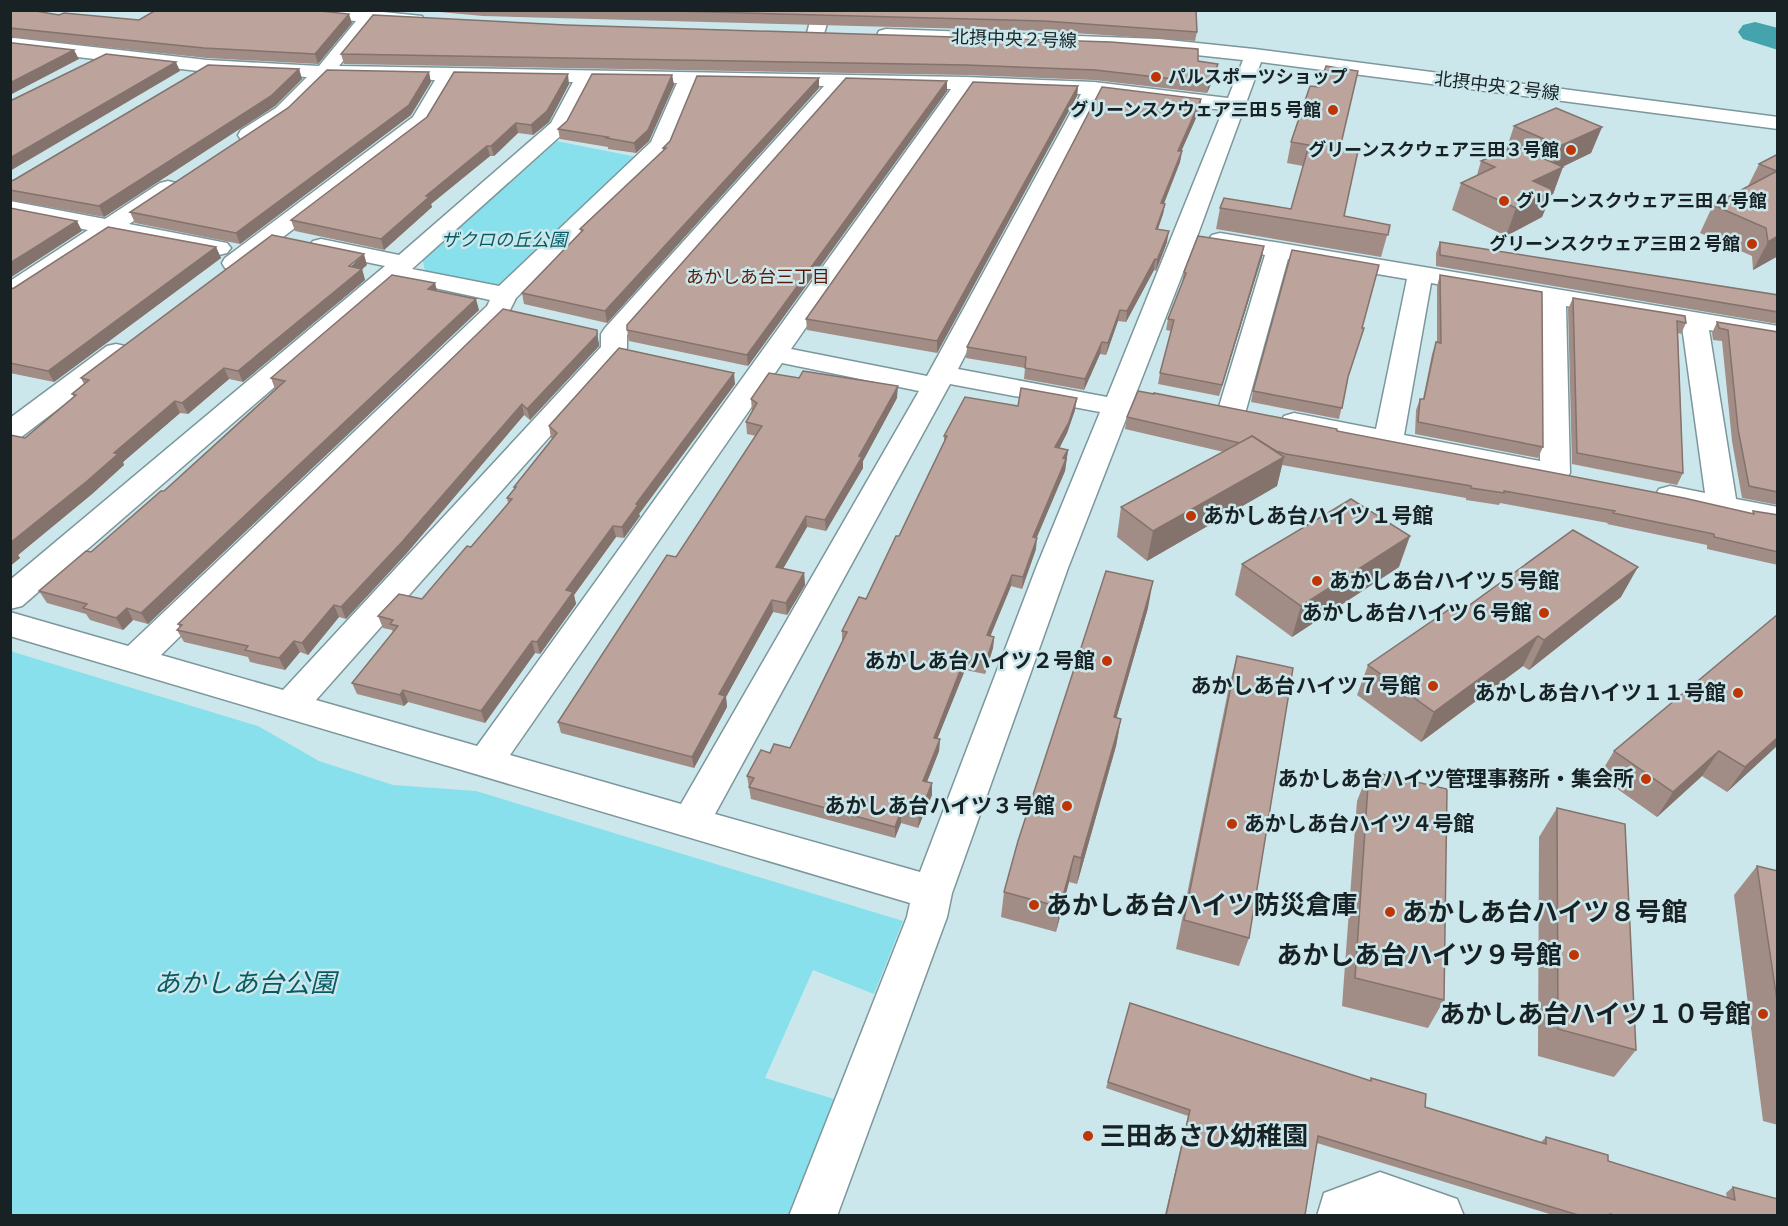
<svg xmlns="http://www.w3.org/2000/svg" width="1788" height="1226" viewBox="0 0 1788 1226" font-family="Literata,'Noto Sans JP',serif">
<rect width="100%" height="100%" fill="#cbe7eb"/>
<g fill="#87e0eb">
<path d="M556 141 647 159 522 280 497 286 425 271 422 257Z"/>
<path d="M10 651 258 726 319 761 393 785 476 791 903 921 874 994 813 970 765 1078 834 1099 789 1215H11Z"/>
</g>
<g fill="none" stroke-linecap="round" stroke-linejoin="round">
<path fill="#45a3ae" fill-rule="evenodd" d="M1755 22 1778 28V50L1743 39 1738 32 1743 25Z"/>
<defs>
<g id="minor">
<path d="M273 10H384L383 12 422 16 424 20 422 24 415 26 374 22 339 66 966 77 1094 82 1228 98 1243 60 1159 51 886 41 879 39 877 35 879 31 886 29 1159 39 1254 49 1778 117V129L1261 62 1198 234 1068 568 952 893 947 917 837 1216H789L907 917 910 903 10 636V612L128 646 487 306 490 300 398 280 22 606 10 609V580L385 266 313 251 309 246 313 241 321 239 399 255 551 123 573 82 455 80 428 125 243 268 234 270 225 268 222 263 225 258 413 117 435 80 329 78C311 96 268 146 241 140L238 135 241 130 276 108 307 77 207 72 17 50 10 52V39L14 38 207 60 319 66 356 21 282 15ZM592 82 677 83 651 142 499 286 412 269 567 130ZM697 84 824 86 605 328 601 334V347L283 690 161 655 508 314 516 298 669 150ZM845 86 951 89 477 746 316 700 623 354 627 348V335ZM971 90 1081 94 927 376 791 349ZM1100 95 1223 110 1107 397 958 369ZM782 363 919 391 681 804 510 755ZM950 384 1100 412 1036 568 920 872 715 814Z"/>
<path d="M813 10H831L823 37H809L807 33Z"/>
<path d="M168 181 176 183 179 188 176 193 129 224 227 243 231 248 227 253 219 255 113 235 19 297 10 299V281L88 230 10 215V201L105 219 160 183Z"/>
<path d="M1220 233 1778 326V342L1709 330 1736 499 1778 507V527L1670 506 1659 503 1655 496 1659 489 1670 486 1705 493 1682 326 1566 306 1570 473 1565 480 1555 482 1545 480 1542 476 1534 478 1284 428 1280 422 1284 416 1294 413 1376 429 1407 279 1288 259 1246 410 1242 416 1232 418 1222 416 1218 410 1265 255 1212 245 1208 240 1212 235ZM1431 283 1540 302V461L1404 435Z"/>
<path d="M116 344 125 346 129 352 125 358 20 438 10 441V418L107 346Z"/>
<path d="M1380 1172 1457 1199 1464 1216H1317L1324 1193Z"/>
</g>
</defs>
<use href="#minor" stroke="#7c979b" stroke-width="3"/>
<use href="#minor" fill="#fff" fill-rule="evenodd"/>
</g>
<g fill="#a28c86">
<path d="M10 10 59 15 139 20 352 23 318 64 207 58 10 37Z"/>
<path d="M418 10H1158L1197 32 1195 41 1043 31 483 16Z"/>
<path d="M341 54 1198 61 1218 64 1216 73 1207 93 1094 80 966 75 344 64Z"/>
<path d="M299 69 302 79 275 106 104 217 10 200V181Z"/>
<path d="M672 75 674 85 649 141 636 153 608 149V147L560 139 558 129Z"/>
<path d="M431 82 411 115 240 244 135 223 130 212Z"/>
<path d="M569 84 549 122 533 135 518 133 494 156H490L431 204 432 207 384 250 295 231 291 220 427 117Z"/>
<path d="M1078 86 1077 96 937 353 807 330 806 319Z"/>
<path d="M819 88 607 323 524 304 522 293 581 232 580 229 663 151V148Z"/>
<path d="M947 91 748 366 629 341 627 330Z"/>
<path d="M1201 99 1200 109 1181 151H1182L1180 162 1164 203 1165 204 1163 214 1158 229 1167 242 1156 271 1154 270 1126 322 1118 321 1106 355 1100 354 1084 390 1024 379 1025 368 966 358 967 347Z"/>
<path d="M1514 126 1602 127 1591 153 1563 166 1553 194 1551 195 1542 217 1506 236 1452 210 1461 183 1477 175 1481 161 1506 150Z"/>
<path d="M1291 142 1340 148 1344 216 1390 225 1381 257 1216 229 1220 208 1291 209 1303 166 1287 163Z"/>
<path d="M1778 154V256L1753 270 1752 256 1700 233 1713 205 1748 186 1759 164Z"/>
<path d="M1440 242 1778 295V324L1436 266V253Z"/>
<path d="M216 247 221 258 54 382 10 373V289Z"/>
<path d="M1262 257 1219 396 1158 384 1160 373 1171 331 1166 330 1168 319 1182 283 1184 272Z"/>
<path d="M367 265 362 269 365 280 243 382 229 379 188 414 180 413 123 462 124 465 92 494 18 555 20 558 10 566 25 438 74 397 72 394 84 384 81 378Z"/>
<path d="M1440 275 1543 447 1538 458 1415 434 1416 410 1420 399H1423L1432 354 1436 342 1437 343V286Z"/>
<path d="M437 291 479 310 148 624 133 620 123 630 90 620 86 614 47 603 39 591 91 552 164 491 275 389 271 378Z"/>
<path d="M1573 298 1686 323 1681 334 1678 333 1683 473 1677 485 1572 464 1568 309Z"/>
<path d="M1717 322 1778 332V505L1742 498 1732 441 1722 341 1713 340 1712 333Z"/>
<path d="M599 341V346L530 420 524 415 406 554 346 619 339 617 308 655 300 652 285 670 250 662 248 657 184 642 177 630 180 628 178 624Z"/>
<path d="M1348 380 1339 419 1251 402 1253 391Z"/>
<path d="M735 384 639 514 640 516 624 538 616 537 574 595 576 604 540 654 535 653 485 723 408 702 404 706 357 694 352 683 393 632 392 630 383 628 378 616 422 599 471 547 508 503 507 498 514 490V487L553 439 551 438 549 426Z"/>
<path d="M897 398 863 461V468L826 531 807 527 783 569 804 573 805 585 787 615 773 612 726 697 727 707 694 768 561 733 558 722 676 557 756 436 747 434 746 422 752 411 751 399Z"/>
<path d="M1018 406 1075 410 1067 433 1059 448 1068 450 1065 471 1036 538V549L1022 589 1011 586 990 636 994 637 993 648 985 674 965 670 937 739H940L939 751 927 782 932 783V795L918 828 901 823 895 838 751 799 747 776 770 753 790 748 842 641V631L866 599 899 536 944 442V436Z"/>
<path d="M1127 417 1337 431 1752 514 1753 511 1778 515V565L1707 549V545L1607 524 1608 523 1500 503 1499 505 1466 500V498L1282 465 1277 486 1147 561 1117 537 1121 507 1224 452 1125 429Z"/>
<path d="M1242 564 1399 567 1292 637 1235 595Z"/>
<path d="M1621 597 1529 670 1523 666 1421 742 1357 695 1368 665 1464 609Z"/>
<path d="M1148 608 1116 718 1121 719 1116 746 1077 884 1069 882 1056 932 1001 917 1004 892Z"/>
<path d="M1778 614V745L1727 792 1702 776 1657 817 1599 776 1614 751Z"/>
<path d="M1237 656 1249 938 1239 966 1176 949 1229 686Z"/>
<path d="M1369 771 1444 1000 1428 1028 1342 1006 1357 801Z"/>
<path d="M1557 808 1636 1050 1614 1077 1538 1056 1539 837Z"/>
<path d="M1757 866 1778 871V1125L1763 1121 1734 895Z"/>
<path d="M1130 1003 1370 1081 1371 1078 1425 1107 1541 1142 1546 1137 1608 1161 1727 1198 1726 1193 1733 1187 1778 1215H1553L1317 1143 1305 1215H1165L1188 1116 1106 1088Z"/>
</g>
<g fill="#84726d">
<path d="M349 14 352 23 318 64 315 54Z"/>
<path d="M74 50 79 59 10 95V83Z"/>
<path d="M176 62 180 71 10 171V158Z"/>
<path d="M1218 64 1216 73 1207 93 1209 83Z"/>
<path d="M299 69 302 79 275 106 104 217 99 206Z"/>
<path d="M429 72 431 82 411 115 240 244 236 233Z"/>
<path d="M568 74 569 84 549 122 533 135 531 125Z"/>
<path d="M672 75 674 85 649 141 636 153 634 143Z"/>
<path d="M819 78V88L607 323 605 311Z"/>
<path d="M947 81V91L748 366 747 355Z"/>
<path d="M1078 86 1077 96 937 353V341Z"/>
<path d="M1201 99 1200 109 1177 161 1178 151Z"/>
<path d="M516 123 518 133 494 156 491 146Z"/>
<path d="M1602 127 1591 153 1550 173 1560 146Z"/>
<path d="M487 146 490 156 431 204 432 207 384 250 381 239 426 196Z"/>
<path d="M1182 151 1180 162 1160 214 1161 203Z"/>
<path d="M1563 167 1553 194 1551 195 1542 217 1506 236 1516 208 1533 181Z"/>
<path d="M1165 204 1163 214 1154 240 1156 229Z"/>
<path d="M77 221 82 231 10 278V263Z"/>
<path d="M1169 231 1167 242 1156 271 1157 260Z"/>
<path d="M1778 236V256L1753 270 1768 242Z"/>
<path d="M1264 246 1262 257 1219 396 1222 385Z"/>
<path d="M216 247 221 258 54 382 48 371Z"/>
<path d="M364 254 367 265 362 269 365 280 243 382 238 371Z"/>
<path d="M1155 259 1154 270 1126 322 1127 311Z"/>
<path d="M435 283 438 294 428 289Z"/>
<path d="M476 299 479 310 148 624 141 613Z"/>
<path d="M1120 310 1118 321 1106 355 1108 343Z"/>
<path d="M597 330 599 346 530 420 527 409Z"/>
<path d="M1102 342 1100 354 1084 390 1085 379Z"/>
<path d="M224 368 229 379 188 414 182 403Z"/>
<path d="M734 373 735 384 639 514 640 516 624 538 622 527 636 504Z"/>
<path d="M898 386 897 398 863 461V468L826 531 825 520 859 456Z"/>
<path d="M1077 398 1075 410 1067 433 1054 459 1055 447Z"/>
<path d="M175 401 180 413 123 462 124 465 92 494 18 555 20 558 10 566V543L114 453Z"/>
<path d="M522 404 524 415 406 554 346 619 341 607Z"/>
<path d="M1068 450 1065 471 1032 549 1033 537 1063 458Z"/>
<path d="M1284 457 1277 486 1147 561 1153 531Z"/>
<path d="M806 516 807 527 777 579 776 567Z"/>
<path d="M613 526 616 537 574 595 576 604 540 654 537 642 566 590Z"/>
<path d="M1410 536 1399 567 1292 637 1301 606Z"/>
<path d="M1037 538 1036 549 1022 589 1023 577Z"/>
<path d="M1638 567 1621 597 1529 670 1544 640Z"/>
<path d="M804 573 805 585 787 615 786 603Z"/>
<path d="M1012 575 1011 586 986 647 987 635Z"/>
<path d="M1153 581 1148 608 1109 744 1114 717Z"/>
<path d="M772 600 773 612 726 697 727 707 694 768 692 757 719 694Z"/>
<path d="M334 605 339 617 308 655 302 643Z"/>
<path d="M127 608 133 620 123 630 116 618Z"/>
<path d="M1538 636 1523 666 1421 742 1434 712Z"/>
<path d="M994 637 993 648 985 674 986 662Z"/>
<path d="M294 641 300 652 285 670 279 658Z"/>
<path d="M532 641 535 653 485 723 481 711Z"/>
<path d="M965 658V670L933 750 934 738Z"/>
<path d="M403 690 408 702 404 706 400 695Z"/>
<path d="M1121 719 1116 746 1077 884 1081 858Z"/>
<path d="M1778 737V745L1727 792 1745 767Z"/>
<path d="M940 739 939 751 923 792V781Z"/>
<path d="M1719 751 1702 776 1657 817 1673 792Z"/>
<path d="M932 783V795L918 828 919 816Z"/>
<path d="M901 811V823L895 838V827Z"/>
<path d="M1074 856 1069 882 1056 932 1060 907Z"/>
</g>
<g fill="#bca39c" stroke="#84726d" stroke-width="1.5">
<path d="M10 10H30L59 15 64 13 139 20 156 10H311L349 14 315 54 204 48 10 28Z"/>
<path d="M633 10H1196L1197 32 1044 21Z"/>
<path d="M373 15 566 25 1111 42 1198 49V61L1218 64 1209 83 1095 70 966 65 341 54Z"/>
<path d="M10 43H13L74 50 10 83Z"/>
<path d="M106 54 176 62 10 158V101Z"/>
<path d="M208 65 299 69 271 96 99 206 10 190V181L14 180Z"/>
<path d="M1326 66 1358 71 1340 148 1358 151 1344 216 1390 225 1388 235 1220 208 1224 198 1291 209 1309 145 1291 142 1310 86 1319 87Z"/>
<path d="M327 70 429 72 409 105 236 233 130 212 288 108Z"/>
<path d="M454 72 568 74 547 111 531 125 516 123 491 146H487L426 196 429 197 381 239 291 220 427 117Z"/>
<path d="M592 74 672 75 648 130 634 143 606 138 608 137 558 129 567 121Z"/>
<path d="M697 76 819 78 605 311 522 293 583 230 580 229 666 148H663L670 141Z"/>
<path d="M846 78 947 81 747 355 627 330V325Z"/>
<path d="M973 82 1078 86 937 341 806 319Z"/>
<path d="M1102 87 1201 99 1178 151H1182L1161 203 1165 204 1156 229 1169 231 1157 260 1155 259 1127 311 1120 310 1108 343 1102 342 1085 379 1025 368 1026 357 967 347Z"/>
<path d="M1556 108 1602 127 1560 146 1514 126Z"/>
<path d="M1515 146 1563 167 1533 181 1553 190 1516 208 1461 183 1495 167 1481 161Z"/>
<path d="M1778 154V236L1768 242 1766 228 1713 205 1777 171 1759 164Z"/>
<path d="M10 208 77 221 10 263Z"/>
<path d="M108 227 216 247 48 371 10 363V289L14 288Z"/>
<path d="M272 235 364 254 349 266 362 269 238 371 224 368 182 403 175 401 114 453 118 454 86 482 10 543V435L25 438 76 395 72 394 89 380 81 378Z"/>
<path d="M1198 236 1264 246 1222 385 1160 373 1174 320 1168 319 1186 273 1184 272Z"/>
<path d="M1440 242 1778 295V312L1440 255Z"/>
<path d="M1292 250 1379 265 1362 328H1364L1348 377 1342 408 1253 391Z"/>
<path d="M392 275 435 283 428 289 476 299 141 613 127 608 116 618 83 608 87 604 39 591 86 551 91 552 161 491H164L285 381 271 378Z"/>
<path d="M1440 275 1542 292 1543 447 1418 422 1420 399H1424L1436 342 1441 343Z"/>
<path d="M1573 298 1685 316 1686 323 1677 321 1683 473 1577 453Z"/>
<path d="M503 309 597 330V335L527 409 522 404 402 542 341 607 334 605 302 643 294 641 279 658 245 650 248 646 177 630 182 625 178 624Z"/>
<path d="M1717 322 1778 332V492L1749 486 1738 429 1728 330 1719 328Z"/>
<path d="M619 348 734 373 636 504 638 505 622 527 613 526 566 590 573 592 537 642 532 641 481 711 403 690 400 695 352 683 398 626 390 624 393 620 378 616 399 594 422 599 467 546 471 547 512 499 507 498 516 487H514L557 433 549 426Z"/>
<path d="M803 371 898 386 859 456 862 457 825 520 806 516 776 567 804 573 786 603 772 600 719 694 725 696 692 757 558 722 667 555 676 557 762 426 746 422 757 403 751 399 769 373 799 378Z"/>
<path d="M1021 388 1077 398 1069 422 1055 447 1068 450 1063 458 1066 459 1033 537 1037 538 1023 577 1012 575 987 635 994 637 986 662 965 658 934 738 940 739 923 781 932 783 919 816 901 811 895 827 749 787 754 778 747 776 761 750 770 753 774 744 790 748 847 632 842 631 859 597 866 599 896 536H899L947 436H944L965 397 1018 406Z"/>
<path d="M1138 391 1154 394V393L1337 429V431L1684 498 1754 514 1753 511 1778 515V552L1714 537V534L1613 513 1615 511 1504 491V493L1471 488V486L1286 454 1276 451 1252 436 1240 443 1127 417Z"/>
<path d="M1252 436 1284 457 1153 531 1121 507Z"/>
<path d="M1351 499 1410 536 1301 606 1242 564Z"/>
<path d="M1573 530 1638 567 1544 640 1538 636 1434 712 1368 665 1457 604 1464 609Z"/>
<path d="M1106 571 1153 581 1114 717 1121 719 1081 858 1074 856 1060 907 1004 892 1018 841Z"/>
<path d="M1778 614V737L1745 767 1719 751 1673 792 1614 751Z"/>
<path d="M1237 656 1293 668 1249 938 1184 920Z"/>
<path d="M1369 771 1447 789 1444 1000 1355 978Z"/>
<path d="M1557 808 1625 824 1636 1050 1558 1029Z"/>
<path d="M1757 866 1778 871V1007Z"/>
<path d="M1130 1003 1371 1081V1078L1426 1094 1425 1107 1546 1144V1137L1608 1155V1161L1735 1200 1733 1187 1778 1199V1215H1614L1610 1214V1215H1578L1318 1136 1305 1215H1166L1190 1110 1108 1082Z"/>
</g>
<g fill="#bf3606" stroke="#cbe7eb" stroke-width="2">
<circle cx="1156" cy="77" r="6"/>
<circle cx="1333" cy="110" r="6"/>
<circle cx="1571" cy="150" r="6"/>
<circle cx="1504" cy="201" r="6"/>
<circle cx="1752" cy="244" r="6"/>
<circle cx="1191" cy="516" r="6"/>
<circle cx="1317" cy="581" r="6"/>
<circle cx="1544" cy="613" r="6"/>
<circle cx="1107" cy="661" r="6"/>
<circle cx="1433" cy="686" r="6"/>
<circle cx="1738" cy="693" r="6"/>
<circle cx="1646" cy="779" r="6"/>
<circle cx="1067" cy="806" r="6"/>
<circle cx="1232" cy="824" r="6"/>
<circle cx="1034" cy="905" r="6"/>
<circle cx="1390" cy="912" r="6"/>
<circle cx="1574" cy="955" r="6"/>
<circle cx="1763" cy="1014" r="6"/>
<circle cx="1088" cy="1136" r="6"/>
</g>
<g text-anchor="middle" stroke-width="5" stroke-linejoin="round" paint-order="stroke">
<g font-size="18" fill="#182224" stroke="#cbe7eb">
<text transform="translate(1014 39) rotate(2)" y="6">北摂中央２号線</text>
<text transform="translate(1497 86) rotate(7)" y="6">北摂中央２号線</text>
</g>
<g font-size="18" font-weight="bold" fill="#182224" stroke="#cbe7eb" text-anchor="end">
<text x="1168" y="83" text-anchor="start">パルスポーツショップ</text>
<text x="1321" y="116">グリーンスクウェア三田５号館</text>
<text x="1559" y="156">グリーンスクウェア三田３号館</text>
<text x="1516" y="207" text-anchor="start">グリーンスクウェア三田４号館</text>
<text x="1740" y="250">グリーンスクウェア三田２号館</text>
</g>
<g font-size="18" font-style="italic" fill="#065b63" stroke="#cbe7eb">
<text x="504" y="246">ザクロの丘公園</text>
</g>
<g font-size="18" fill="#5b1a07" stroke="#cbe7eb">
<text x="758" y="283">あかしあ台三丁目</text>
</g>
<g font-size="21" font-weight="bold" fill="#182224" stroke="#cbe7eb" text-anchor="end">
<text x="1203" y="523" text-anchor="start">あかしあ台ハイツ１号館</text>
<text x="1329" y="588" text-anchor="start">あかしあ台ハイツ５号館</text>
<text x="1532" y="620">あかしあ台ハイツ６号館</text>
<text x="1095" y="668">あかしあ台ハイツ２号館</text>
<text x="1421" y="693">あかしあ台ハイツ７号館</text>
<text x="1726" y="700">あかしあ台ハイツ１１号館</text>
<text x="1634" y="786">あかしあ台ハイツ管理事務所・集会所</text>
<text x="1055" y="813">あかしあ台ハイツ３号館</text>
<text x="1244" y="831" text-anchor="start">あかしあ台ハイツ４号館</text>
</g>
<g font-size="26" font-weight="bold" fill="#182224" stroke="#cbe7eb" text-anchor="start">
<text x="1046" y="914">あかしあ台ハイツ防災倉庫</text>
<text x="1402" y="921">あかしあ台ハイツ８号館</text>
<text x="1562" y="964" text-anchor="end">あかしあ台ハイツ９号館</text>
<text x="1751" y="1023" text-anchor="end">あかしあ台ハイツ１０号館</text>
<text x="1100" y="1145">三田あさひ幼稚園</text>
</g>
<g font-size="26" font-style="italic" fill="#065b63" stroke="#cbe7eb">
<text x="245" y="992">あかしあ台公園</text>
</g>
</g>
<rect width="1788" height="1226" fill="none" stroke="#182224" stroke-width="24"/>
</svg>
